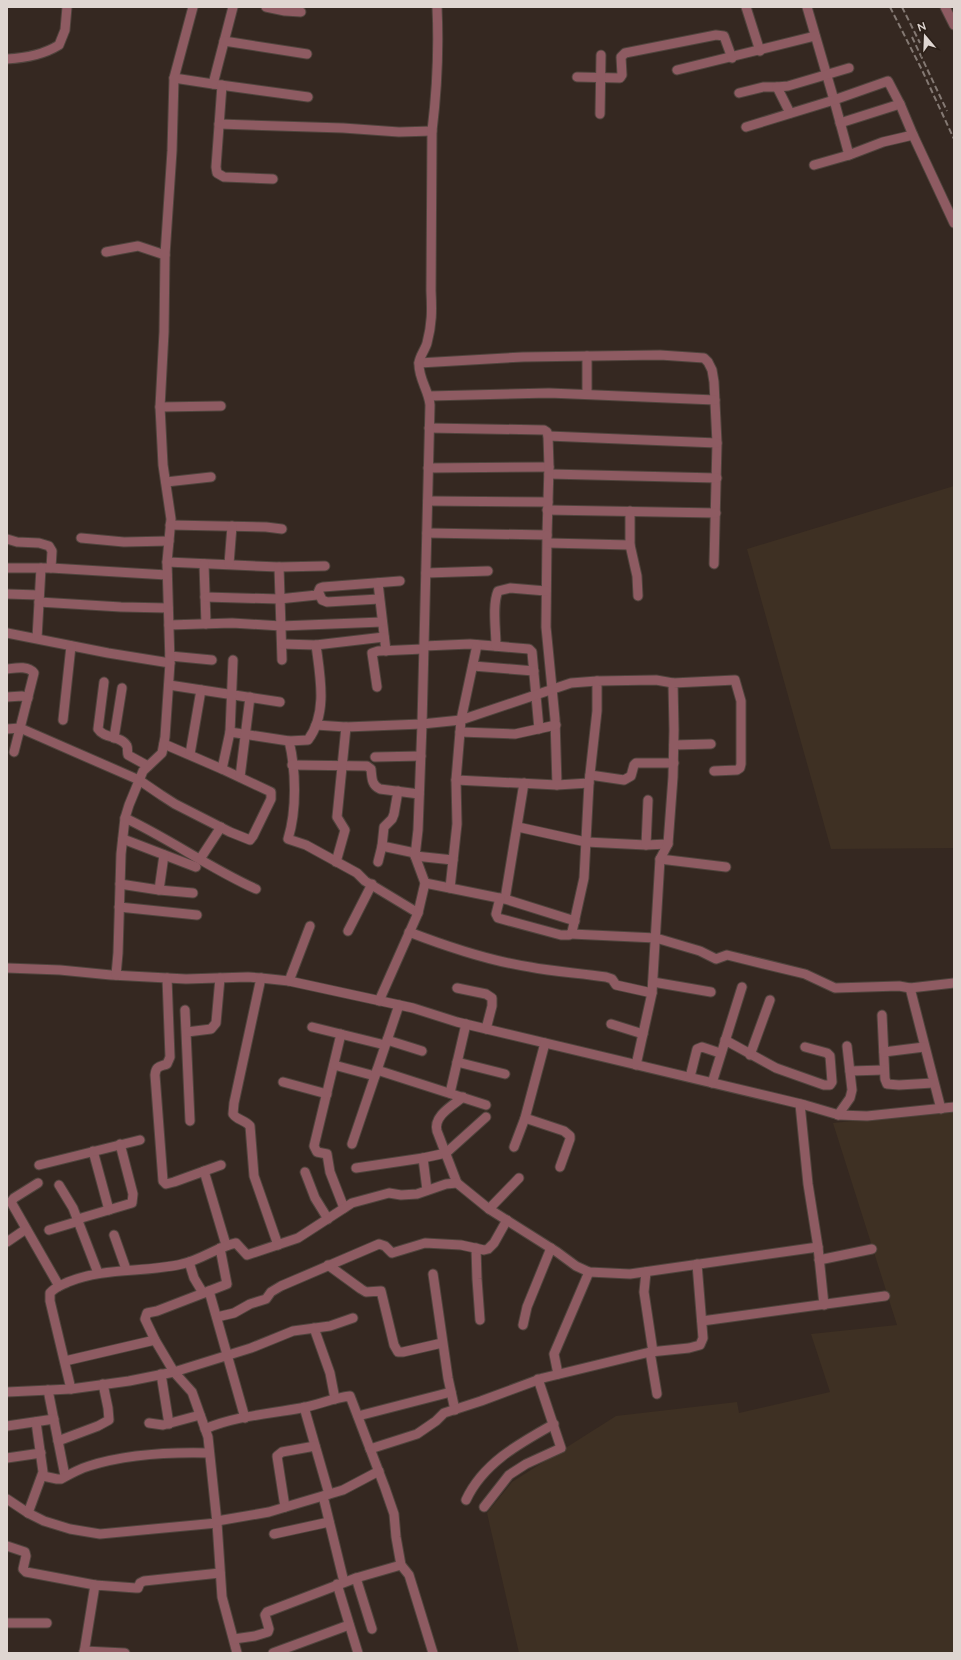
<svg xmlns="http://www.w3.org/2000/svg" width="961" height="1660" viewBox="0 0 961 1660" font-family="Mulish,sans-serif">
<rect width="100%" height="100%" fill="#352821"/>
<g fill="#3e3023">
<path d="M954 486V848L831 849 747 549Z"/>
<path d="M954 1110V1653H519L487 1513 512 1482 616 1416 737 1402 739 1413 830 1392 811 1334 897 1325 833 1123Z"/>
</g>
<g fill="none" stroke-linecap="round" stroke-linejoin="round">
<defs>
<g id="minor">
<path d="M233 7 213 84 308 97"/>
<path d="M266 7 285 11 301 12"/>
<path d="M746 7 760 51"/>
<path d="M807 7 834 100 849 155 883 142 913 135"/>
<path d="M945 7 954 25"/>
<path d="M224 41 307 54"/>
<path d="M7 59C26 58 43 55 59 45L65 30 67 7"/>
<path d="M677 70 815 36"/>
<path d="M577 77 620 78 622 75 621 57 625 53 716 35 724 36 732 58"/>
<path d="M174 78 213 84"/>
<path d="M222 85 216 167 217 173 224 177 273 179"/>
<path d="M739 93 763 87H777"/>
<path d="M790 113 777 87 788 86 849 68"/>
<path d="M600 114 601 55"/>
<path d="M840 123 900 104"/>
<path d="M219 124 343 128 399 132 432 131"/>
<path d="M746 127 834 100 888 81 900 104 913 135 954 223"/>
<path d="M814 165 849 155"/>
<path d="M106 252 138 246 165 255"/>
<path d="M587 356V394"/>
<path d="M419 363 523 357 660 355 704 358 708 362 712 370 714 382 717 443 714 564"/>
<path d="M429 396 549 393 715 400"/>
<path d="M160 407 221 406"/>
<path d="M548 436 717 443"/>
<path d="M428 468 549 467"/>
<path d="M549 474 717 478"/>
<path d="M166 482 211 477"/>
<path d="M428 501 548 502"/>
<path d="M547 510 716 513"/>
<path d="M630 511V545L637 576 638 596"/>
<path d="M170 525 266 527 282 529"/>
<path d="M427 533 547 535 549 467 548 436 547 432 544 430 429 428"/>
<path d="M547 535 546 627 555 719 557 785"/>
<path d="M81 538 124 542 169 541"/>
<path d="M7 539 17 542 39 543 49 546 52 551 51 568"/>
<path d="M548 543 630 545"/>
<path d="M167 562 279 567 325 566"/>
<path d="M204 564 206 624"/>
<path d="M229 564 232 526"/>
<path d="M279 567 282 660"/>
<path d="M7 568H51L167 575"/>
<path d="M426 573 488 571"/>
<path d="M378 583 386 651"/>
<path d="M319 593 322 600 327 602 379 599"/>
<path d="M7 594 39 595"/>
<path d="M205 597 279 599 317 595 320 588 323 587 400 581"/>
<path d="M39 602 121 607 168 608"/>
<path d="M169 625 232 623 281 626 382 622"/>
<path d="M7 633 108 653 170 663"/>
<path d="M37 638 41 568"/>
<path d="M282 644 316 645 384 637"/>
<path d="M424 646 470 644 529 649 532 652 539 729"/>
<path d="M496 646C496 630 492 605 498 591L510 588 546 591"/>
<path d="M170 656 212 660"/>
<path d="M473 666 534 671"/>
<path d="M7 669C15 668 28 665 34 673L14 752"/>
<path d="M104 682 98 729C104 739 121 735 127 746 128 748 127 753 128 755L148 766"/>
<path d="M169 685 280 702"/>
<path d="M377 687 372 653 378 651 423 649"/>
<path d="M7 697 22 696 28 698"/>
<path d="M63 720 71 646"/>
<path d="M316 725 346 727 422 724 461 720 571 683 597 681"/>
<path d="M7 729 20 728 139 780 161 795 175 804 230 832 250 840 253 836 271 799V792L222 769"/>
<path d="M230 732 233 660"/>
<path d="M460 732 515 734 556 725"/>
<path d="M114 738 122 688"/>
<path d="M289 741C296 770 297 810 288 839L306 845 357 873 365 881 418 913"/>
<path d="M164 744 222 769 230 732 289 741 308 740C328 713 320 676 316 645"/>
<path d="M674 745 711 744"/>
<path d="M190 754 201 690"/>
<path d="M375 757 421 756"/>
<path d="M292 765 367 766 371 769C372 777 371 785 380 789L419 794"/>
<path d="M590 775 624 780 631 776 634 765 636 763H674"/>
<path d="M240 777 250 697"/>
<path d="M456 780 557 785 589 783"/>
<path d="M524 783 505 899 575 921"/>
<path d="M125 818C170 839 211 869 256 889"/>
<path d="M518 827 586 842 646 845 668 844"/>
<path d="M123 839 196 867"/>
<path d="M646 845 648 800"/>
<path d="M382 846 415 853"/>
<path d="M415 856 453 860"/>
<path d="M200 859 221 827"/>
<path d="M660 859 726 867"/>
<path d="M336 862 345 830 337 817 346 727"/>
<path d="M378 862 382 846 384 827 392 819 394 814 398 791"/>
<path d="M425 883 504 899"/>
<path d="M120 884 159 890 193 893"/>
<path d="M450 888 457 824 456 780 461 720 477 645"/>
<path d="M159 890 164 855"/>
<path d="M500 898 496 914 498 918 561 935H569L572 932 584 878 589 783 597 711V681L656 680 673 683"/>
<path d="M119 907 197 915"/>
<path d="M348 931 372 884"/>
<path d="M409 932C448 947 489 961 530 967 555 972 581 973 606 977L612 979 616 985 652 993"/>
<path d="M571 934 656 938 700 951 716 959 727 955 805 974 835 988 899 986 910 988 941 1109"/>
<path d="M7 968 60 970 111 975 186 979 248 977 261 978 289 981 413 1008 457 1022 805 1105 839 1115 867 1116 954 1107"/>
<path d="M116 975 118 953 121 854 125 818 129 805 143 771 162 753 165 737 170 663 167 562 171 519 163 465 160 407 164 332 165 255 172 151 174 78 193 7"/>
<path d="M167 978 170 1057 167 1064C159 1067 156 1066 155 1075L163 1181 166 1184 174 1182 221 1165"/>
<path d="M261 978 234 1103 233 1114C237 1120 245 1120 250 1126L254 1176 278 1245"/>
<path d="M289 981 310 926"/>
<path d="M653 982 711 992"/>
<path d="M457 988 486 994 492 998V1006L486 1029"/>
<path d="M910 988 954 983"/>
<path d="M379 1001 418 913 425 883 415 856 418 830 422 724 430 405C429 391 418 378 419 363 419 357 425 350 427 343 432 324 432 311 431 291L432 131C437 90 439 49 437 7"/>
<path d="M185 1010 190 1121"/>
<path d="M882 1015 885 1079 887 1084 899 1085 933 1083"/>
<path d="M611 1024 643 1034"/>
<path d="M312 1027 385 1045"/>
<path d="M187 1032 211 1029 216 1023 220 978"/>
<path d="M341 1034 314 1146 317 1152 327 1154 330 1172 344 1208"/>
<path d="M387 1040 422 1051"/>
<path d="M725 1040 776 1068 824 1085H830L832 1082 830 1056 827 1053 805 1047"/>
<path d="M884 1052 924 1047"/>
<path d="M750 1055 770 1000"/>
<path d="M457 1062 505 1074"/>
<path d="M334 1065 375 1076"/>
<path d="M636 1065 652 993 660 859 668 844 673 777 674 730 673 683 735 680 741 701V764L740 768 737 770 714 771"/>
<path d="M377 1070 486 1105"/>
<path d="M850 1071 884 1070"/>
<path d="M690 1077 697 1049 702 1047 720 1053"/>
<path d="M283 1082 327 1094"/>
<path d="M712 1083 742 987"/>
<path d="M450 1093 466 1024"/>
<path d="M838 1115 850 1098 852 1090 847 1046"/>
<path d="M525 1118 564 1131 570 1136V1139L560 1167"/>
<path d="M352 1144 399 1005"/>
<path d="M514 1147 525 1118 545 1043"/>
<path d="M93 1151 109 1210"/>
<path d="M423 1158 446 1153 486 1117"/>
<path d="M39 1165 140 1140"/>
<path d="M356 1168 423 1158 427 1190"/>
<path d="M204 1171 226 1245"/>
<path d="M305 1172 315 1198 328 1219"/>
<path d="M38 1183 14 1198 11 1202 59 1286"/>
<path d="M457 1183 437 1131C433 1116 452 1106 463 1097"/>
<path d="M59 1185 73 1208 98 1273"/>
<path d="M489 1209 519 1178"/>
<path d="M78 1219 132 1203 133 1194 120 1144"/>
<path d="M49 1230 79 1221"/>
<path d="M114 1235 126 1269"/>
<path d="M7 1242 26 1229"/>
<path d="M818 1247 824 1305"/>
<path d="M476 1248 477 1279 480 1320"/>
<path d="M819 1260 872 1249"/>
<path d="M189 1262 194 1278 203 1293"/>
<path d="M328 1265 361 1289 366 1292 381 1291 394 1345 398 1352H403L442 1343"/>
<path d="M646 1272 644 1292 653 1352"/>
<path d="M433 1274 448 1378 455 1410"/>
<path d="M209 1291 227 1284 220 1248"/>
<path d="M217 1317 234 1313 250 1304 266 1299 271 1292 281 1286 379 1244 385 1246 392 1253 425 1243 461 1245 484 1250 488 1249 494 1243 507 1220"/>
<path d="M702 1321 885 1296"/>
<path d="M523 1325 527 1307 551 1248"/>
<path d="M314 1328 330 1373 335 1399"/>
<path d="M650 1352 657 1394"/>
<path d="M65 1361 155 1340"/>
<path d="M161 1374 169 1424"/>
<path d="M558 1374 554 1354 589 1272"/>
<path d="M71 1389 50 1301V1293C55 1287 62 1285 68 1282 105 1267 144 1273 182 1264 201 1260 217 1247 236 1243L247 1255 298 1238 352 1203 389 1193 401 1195 417 1194 446 1184 457 1183 489 1209 557 1252 576 1266 589 1272 630 1274 818 1247 808 1184 800 1104"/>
<path d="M48 1390 65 1476"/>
<path d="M7 1392 71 1389 129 1381 174 1372 192 1392 208 1437 217 1523 222 1597 237 1653"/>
<path d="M304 1407 329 1494"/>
<path d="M358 1416 451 1392"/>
<path d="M245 1418 209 1291 157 1311 147 1313 145 1319 155 1340 174 1372 251 1348 293 1331 330 1326 353 1318"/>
<path d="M149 1423 163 1425 200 1415"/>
<path d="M7 1426 54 1419"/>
<path d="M205 1429C235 1416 269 1414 301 1408 318 1405 333 1398 350 1396L385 1488 394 1514 396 1537 401 1565 409 1575 433 1653"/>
<path d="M58 1441 98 1426 109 1420 108 1408 103 1384"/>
<path d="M370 1449 417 1434 436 1421 444 1413 481 1401 543 1378 650 1352 689 1348 700 1345 703 1338 697 1264"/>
<path d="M7 1458 41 1453"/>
<path d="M43 1476 57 1479H61C70 1474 79 1469 89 1466 127 1454 170 1452 209 1453"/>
<path d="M323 1496 344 1582"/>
<path d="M7 1499 28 1513 44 1521 70 1529 100 1534 217 1523"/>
<path d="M466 1500C483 1463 520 1443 554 1424"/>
<path d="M285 1507 277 1456 282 1452 315 1446"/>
<path d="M484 1507 509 1475 526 1464 561 1448 538 1379"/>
<path d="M28 1513 43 1472 36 1422"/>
<path d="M217 1521 269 1512 299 1503 343 1490 379 1471"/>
<path d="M274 1534 329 1522"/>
<path d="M7 1546 25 1552 26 1556 23 1569 26 1572 95 1585"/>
<path d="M356 1578 401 1565"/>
<path d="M337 1584 358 1653"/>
<path d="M7 1623H47"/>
<path d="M234 1639 255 1636 268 1632 269 1629 265 1615 267 1612 356 1578 372 1629"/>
<path d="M84 1651 125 1653"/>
<path d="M84 1653 95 1585 136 1588H138L140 1583 144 1581 220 1573"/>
<path d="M273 1653 349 1625"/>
</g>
</defs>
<use href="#minor" stroke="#50443d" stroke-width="11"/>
<use href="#minor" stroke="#8e5b62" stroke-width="9"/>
<g stroke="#847973" stroke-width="2" stroke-dasharray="6 3" stroke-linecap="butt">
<path d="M890 7 922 70 954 139"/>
<path d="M902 7 920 43"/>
<path d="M912 37 947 111"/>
</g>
</g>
<rect width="961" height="1660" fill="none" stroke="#dfd6d1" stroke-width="16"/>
<g transform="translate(925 36) rotate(341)" stroke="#2b1f17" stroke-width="3" paint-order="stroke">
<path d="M0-3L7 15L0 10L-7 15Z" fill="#dfd6d1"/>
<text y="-6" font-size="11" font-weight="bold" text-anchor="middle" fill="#dfd6d1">N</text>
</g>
</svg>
